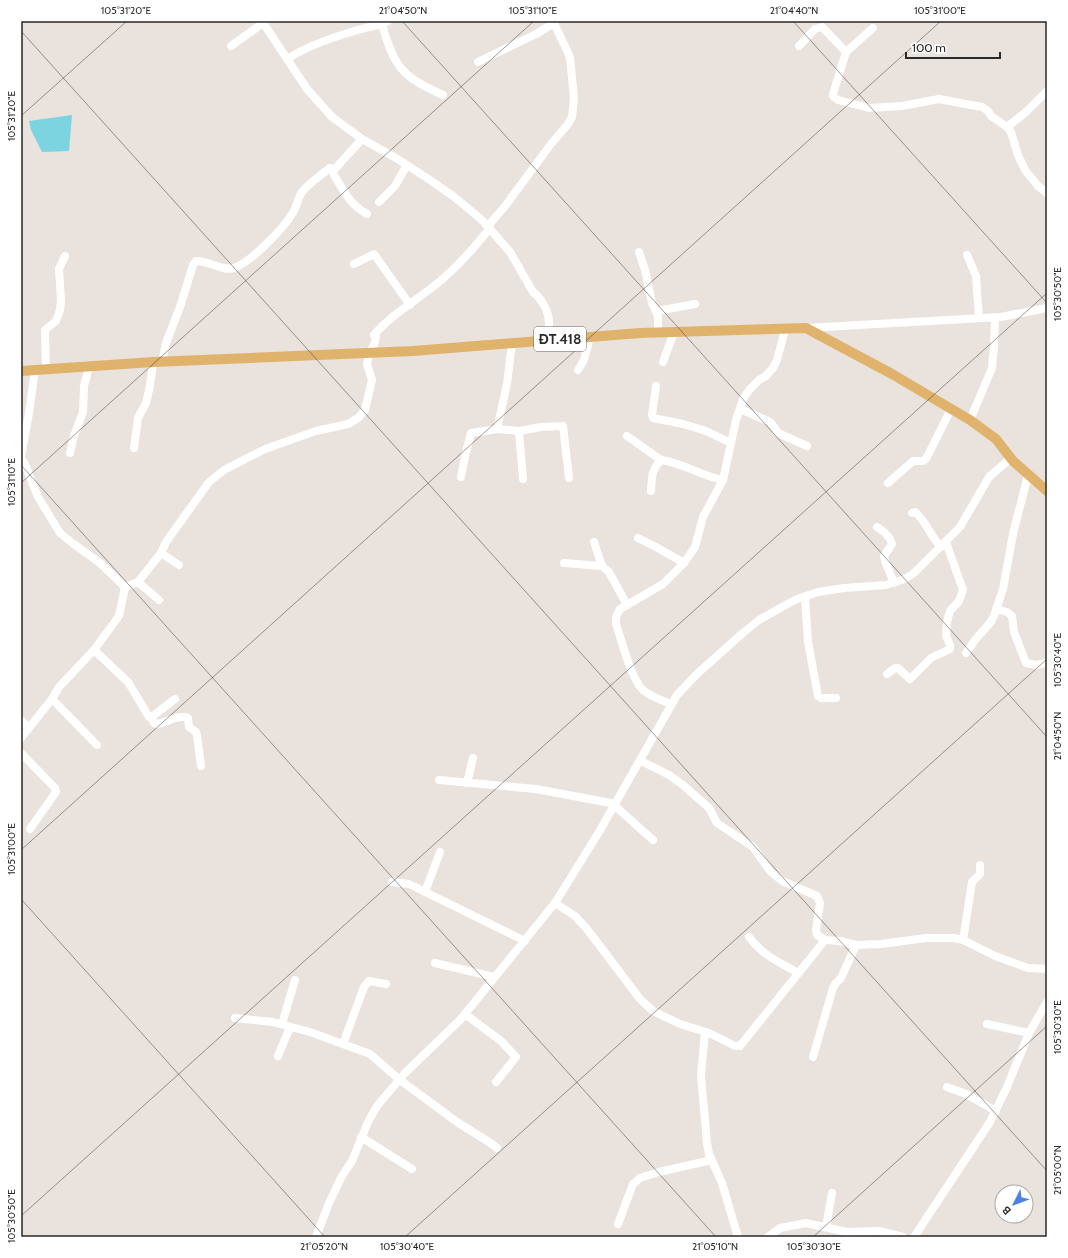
<svg xmlns="http://www.w3.org/2000/svg" width="1068" height="1258" viewBox="0 0 1068 1258" font-family="Cabin,sans-serif">
<rect width="100%" height="100%" fill="#eae2dd"/>
<path fill="#7bd4e0" d="M72 115 69 151 42 152 31 130 29 121Z"/>
<g fill="none" stroke-linecap="round" stroke-linejoin="round">
<g stroke="#fff" stroke-width="8">
<path d="M262 21 307 89 332 117 362 139 396 158 427 178 453 196 482 220 510 252 533 292C542 299 549 312 549 323 549 328 547 334 546 339"/>
<path d="M382 24C394 68 403 77 443 95"/>
<path d="M231 46 263 23"/>
<path d="M799 46 815 29 822 27 846 52 833 94V96L838 100 869 108 902 106 939 99 982 107 988 111 991 116 1007 127 1011 132 1018 155 1025 170 1038 186 1047 193"/>
<path d="M846 52 873 28"/>
<path d="M287 59C309 45 334 37 358 30 368 27 379 26 388 21"/>
<path d="M478 62 536 34 554 23"/>
<path d="M1007 127 1026 112 1047 91"/>
<path d="M362 139 333 171 334 175C344 191 349 204 367 214"/>
<path d="M379 202 395 186 407 165"/>
<path d="M488 226 506 205 551 144 568 124 572 117 574 99 570 57 553 21"/>
<path d="M639 252 645 270 652 303 658 316V332"/>
<path d="M967 255 976 276 979 318"/>
<path d="M354 264 374 254 410 305"/>
<path d="M657 311 695 304"/>
<path d="M806 328 1001 317 1047 308"/>
<path d="M162 362 166 343 180 307 193 265 196 261C208 260 222 272 234 268 250 263 283 229 292 214 297 208 297 199 302 192 309 183 321 175 330 168L333 171"/>
<path d="M663 362 674 332"/>
<path d="M46 369 45 330 56 321 60 310 61 300 59 269 65 256"/>
<path d="M578 370 584 360 590 337"/>
<path d="M656 386 652 415 653 418 683 424 706 431 731 443"/>
<path d="M740 409 768 421 772 424 778 433 807 446"/>
<path d="M970 420 992 368 994 347 995 318"/>
<path d="M497 429 519 431 541 427 563 426 569 478"/>
<path d="M519 431 523 479"/>
<path d="M627 436 661 460"/>
<path d="M134 448 138 418 146 403 150 386 153 362"/>
<path d="M70 453 74 436 83 412 84 386 89 367"/>
<path d="M21 457 29 413 35 370"/>
<path d="M21 459 24 462 38 497 60 533 71 542 100 563 125 587"/>
<path d="M461 477 465 456 471 433 497 429 507 384 512 343"/>
<path d="M888 483 913 461H923L926 459 951 409"/>
<path d="M651 491C652 478 651 470 661 460 681 462 701 476 723 480"/>
<path d="M912 513 915 512C928 523 929 535 941 547"/>
<path d="M877 527C884 532 890 536 892 544L884 556 885 561 894 583"/>
<path d="M638 538 656 547 684 563"/>
<path d="M594 542 602 566"/>
<path d="M161 553 179 565"/>
<path d="M564 563 602 566 609 572 627 605"/>
<path d="M138 582 159 600"/>
<path d="M805 597 808 642 818 696 821 698H836"/>
<path d="M996 609 1007 612 1012 616 1014 632 1026 663 1036 665 1047 663"/>
<path d="M94 650 128 682 149 717 153 716 175 699"/>
<path d="M966 653 975 640 990 623 994 616 1003 589 1013 534 1028 475"/>
<path d="M887 674 895 668H898L910 679 931 658 950 649V645L946 636 947 622 950 611 959 601 963 590 946 542"/>
<path d="M52 699 97 745"/>
<path d="M671 704C662 700 651 697 643 690 631 679 622 641 616 624V617L620 609 663 584 684 563 695 547 703 517 723 480 736 420 743 399 750 389 759 380 766 376 773 368 777 360 785 330"/>
<path d="M151 717 154 723 156 724C166 723 179 714 188 718L189 727 196 732 197 735 201 766"/>
<path d="M21 720 29 728"/>
<path d="M21 738 52 699 59 687 94 650 119 616 125 587 138 582 161 553 166 542 209 482 224 470 265 449 316 431 348 424 358 418 365 410 372 380 367 364 369 353 374 345 376 337 374 335C391 315 414 302 434 286 455 270 474 248 490 228"/>
<path d="M21 753 55 788 56 792 30 829"/>
<path d="M641 761 669 775 683 785 709 808 717 823 753 847 770 871 782 881 817 896 820 903 816 930 817 935 825 940 840 941 856 945 881 944 926 938H954L963 940 995 956 1028 968 1047 969"/>
<path d="M439 780 536 789 616 804"/>
<path d="M467 783 473 758"/>
<path d="M615 806 653 840"/>
<path d="M392 882 409 884 525 941"/>
<path d="M425 892 440 852"/>
<path d="M555 903 575 916 587 929 640 999 653 1011 680 1024 709 1033 735 1046H740L825 940"/>
<path d="M749 937C762 955 779 962 798 973"/>
<path d="M963 940 972 882 980 874V865"/>
<path d="M435 963 494 977"/>
<path d="M465 1014 501 1041 516 1057 496 1082"/>
<path d="M235 1018 273 1022 310 1032 370 1054 400 1080 457 1122 489 1142 497 1148"/>
<path d="M282 1024 295 980"/>
<path d="M987 1024 1029 1033"/>
<path d="M705 1032 701 1075 707 1143 709 1154 722 1183 738 1237"/>
<path d="M343 1044 364 987 369 981 386 984"/>
<path d="M278 1056 290 1027"/>
<path d="M813 1057 833 988 836 983 841 978 856 945"/>
<path d="M947 1087 966 1094 996 1111"/>
<path d="M361 1137 412 1169"/>
<path d="M618 1224 633 1184 640 1178 659 1172 712 1160"/>
<path d="M826 1227 832 1193"/>
<path d="M316 1237 329 1203 342 1176 352 1161 368 1122 377 1106 405 1073 460 1020 555 903 599 832 677 695 698 673 744 632 759 620 782 607 797 599 818 592 844 588 886 585 905 579 914 573 960 527 989 477 1011 458"/>
<path d="M768 1237 780 1228 806 1223 847 1232 879 1231 903 1237"/>
<path d="M914 1237 990 1122 1007 1087 1029 1033 1047 1002"/>
</g>
<path stroke="#e0b36c" stroke-width="10" d="M21 371 153 362 413 351 640 333 806 328 892 374 970 420 996 439 1013 461 1047 491"/>
</g>
<path fill="none" stroke="#292929" stroke-width="1" stroke-opacity="0.45" d="M402 21 1047 737M793 21 1047 303M21 31 1047 1171M21 116 127 21M21 465 716 1237M21 483 534 21M21 850 941 21M21 899 325 1237M21 1216 1047 293M405 1237 1047 659M813 1237 1047 1026"/>
<g text-anchor="middle" stroke-width="4" stroke-linejoin="round" paint-order="stroke">
<rect fill="#fff" stroke="#696969" stroke-width="1" x="534" y="327" width="52" height="24" rx="3"/>
<g font-size="14" font-weight="bold" fill="#292929">
<text x="560" y="344">ĐT.418</text>
</g>
</g>
<rect width="1068" height="1258" fill="none" stroke="#ffffff" stroke-width="44"/>
<g transform="translate(1014 1204) rotate(228)"><circle r="19" fill="#ffffff" stroke="#a9a9a9"/>
<path d="M0-3L7 15L0 10L-7 15Z" fill="#4f81e4"/>
<text y="-6" font-size="11" font-weight="bold" text-anchor="middle" fill="#292929">B</text>
</g>
<path d="M906 52v6h94v-6" fill="none" stroke="#292929" stroke-width="2"/>
<text x="912" y="52" font-size="12" fill="#292929" stroke="#ffffff" stroke-width="3" paint-order="stroke">100 m</text>
<rect x="22" y="22" width="1024" height="1214" fill="none" stroke="#292929" stroke-width="1.5"/>
<g font-size="10" text-anchor="middle" fill="#292929">
<text x="126" y="14">105°31'20"E</text>
<text x="403" y="14">21°04'50"N</text>
<text x="533" y="14">105°31'10"E</text>
<text x="794" y="14">21°04'40"N</text>
<text x="940" y="14">105°31'00"E</text>
<text transform="translate(11 116) rotate(-90)" y="4">105°31'20"E</text>
<text transform="translate(1057 294) rotate(-90)" y="4">105°30'50"E</text>
<text transform="translate(11 482) rotate(-90)" y="4">105°31'10"E</text>
<text transform="translate(1057 660) rotate(-90)" y="4">105°30'40"E</text>
<text transform="translate(1057 736) rotate(-90)" y="4">21°04'50"N</text>
<text transform="translate(11 849) rotate(-90)" y="4">105°31'00"E</text>
<text transform="translate(1057 1027) rotate(-90)" y="4">105°30'30"E</text>
<text transform="translate(1057 1170) rotate(-90)" y="4">21°05'00"N</text>
<text transform="translate(11 1216) rotate(-90)" y="4">105°30'50"E</text>
<text x="324" y="1250">21°05'20"N</text>
<text x="407" y="1250">105°30'40"E</text>
<text x="715" y="1250">21°05'10"N</text>
<text x="814" y="1250">105°30'30"E</text>
</g>
</svg>
